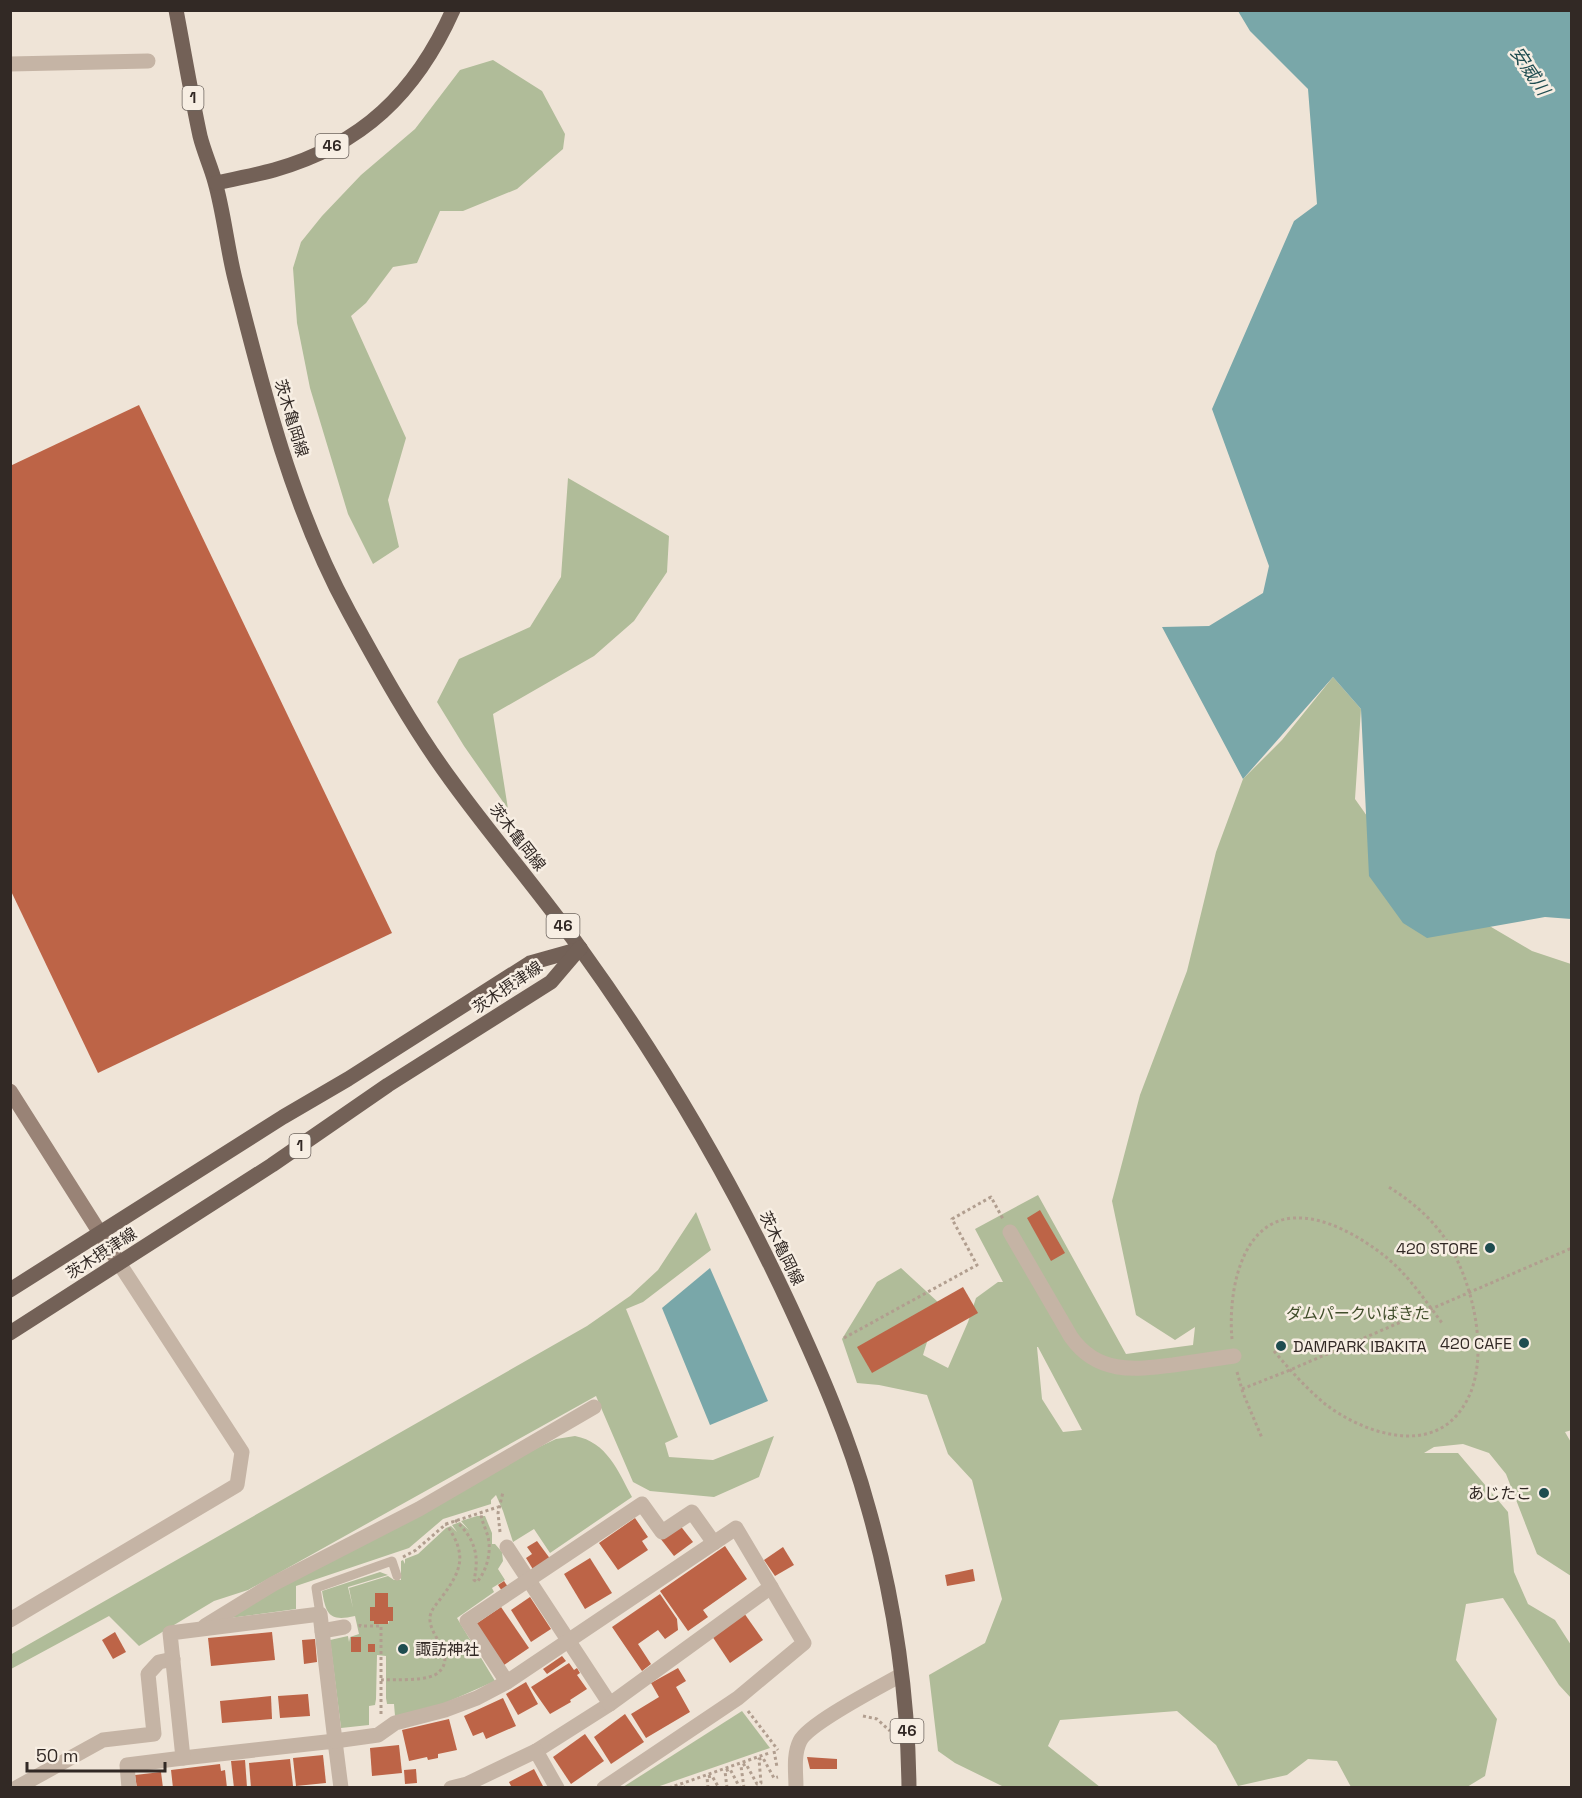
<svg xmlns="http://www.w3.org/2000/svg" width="1582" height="1798" viewBox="0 0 1582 1798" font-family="'Space Grotesk','Noto Sans JP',sans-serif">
<rect width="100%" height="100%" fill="#efe4d7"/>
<g fill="#b0bc99" fill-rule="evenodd">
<path d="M493 60 542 91 565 134 563 149 517 189 463 211H440L417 263 393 267 366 303 351 316 406 438 388 500 399 547 373 564 348 514 310 388 297 323 293 268 301 242 322 216 361 175 415 129 460 70Z"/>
<path d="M568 478 669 536 667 572 634 621 594 656 493 714 508 809 464 746 437 702 459 659 530 627 561 577Z"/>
<path d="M1333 677 1361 709 1355 799 1413 881 1532 951 1571 964 1572 1430 1565 1432 1572 1444 1571 1576 1537 1554 1506 1474 1489 1453 1463 1444 1434 1447 1424 1453H1458L1508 1512 1514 1572 1528 1604 1555 1620 1571 1645V1698L1559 1685 1503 1598 1466 1604 1456 1660 1497 1719 1485 1776 1467 1787H1351L1337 1761 1308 1759 1287 1775 1238 1786 1216 1745 1177 1711 1060 1720 1048 1746 1100 1787H1004L955 1763 938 1751 929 1675 985 1643 1002 1599 972 1480 948 1454 927 1395 879 1385 857 1383 842 1339 877 1282 901 1268 939 1303 923 1355 948 1368 968 1322 976 1298 998 1282H1003L975 1229 1038 1195 1126 1354 1193 1345 1195 1327 1175 1340 1136 1315 1112 1201 1140 1095 1187 971 1216 852 1243 779 1282 740ZM1037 1347H1038L1082 1430 1063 1432 1042 1399Z"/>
<path d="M696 1212 711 1250 643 1302 626 1309 678 1437 665 1443 669 1457 713 1460 774 1436 759 1477 714 1497 650 1491 633 1482 596 1396 248 1590 214 1601 139 1646 109 1616 11 1669 10 1655 587 1326 630 1296 658 1270Z"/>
<path d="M575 1436C607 1442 618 1471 632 1497L550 1553 534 1529 513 1542 503 1511 496 1495 491 1500V1504L443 1519 409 1548 296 1586V1609L230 1618V1615L539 1447 556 1439Z"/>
<path d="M477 1516H485L492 1533V1544H495L502 1552 503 1561 498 1569 505 1580 492 1588 494 1592 457 1618 495 1681 443 1704 395 1716 394 1704H387L386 1698V1656L377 1655 376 1699 375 1705 369 1706V1725L341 1728 330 1640 348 1636 349 1642 350 1637 359 1634 355 1616C329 1622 326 1614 322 1591L380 1572 388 1575 348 1587 353 1608 349 1588 388 1576 394 1580H401V1561L403 1560 405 1564V1559L418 1554 446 1528 451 1526 457 1532 452 1525 460 1522 469 1530 461 1521ZM388 1593V1607H393L388 1624H375L370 1607H375V1594Z"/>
<path d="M742 1711 770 1748 657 1787H623Z"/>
</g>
<g fill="#79a7a9">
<path d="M1238 11H1571V919L1545 917 1427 938 1403 923 1369 876 1361 709 1333 677 1243 779 1162 627 1209 626 1263 593 1269 566 1212 409 1294 221 1317 204 1308 89 1250 31Z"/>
<path d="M710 1268 768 1401 710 1425 662 1308Z"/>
</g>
<g fill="#bd6447">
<path d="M139 405 392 933 98 1073 10 889V466Z"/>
<path d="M1040 1210 1065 1253 1051 1261 1027 1218Z"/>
<path d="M963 1287 978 1313 872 1373 857 1347Z"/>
<path d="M635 1518 648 1537 642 1541 648 1550 618 1570 599 1543Z"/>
<path d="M679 1524 693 1542 674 1556 660 1538Z"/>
<path d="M537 1541 551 1560 534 1571 526 1558 532 1554 527 1547Z"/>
<path d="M725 1546 747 1579 703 1610 708 1617 688 1631 660 1591Z"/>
<path d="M783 1547 794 1565 775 1576 764 1560Z"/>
<path d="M590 1558 612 1593 585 1609 564 1574Z"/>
<path d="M973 1569 975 1581 947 1586 945 1575Z"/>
<path d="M504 1581 508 1587 502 1591 498 1585Z"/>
<path d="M375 1593H388V1607H393V1621H388V1624H374V1621H370V1607H375Z"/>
<path d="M660 1594 677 1619 678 1630 665 1639 658 1630 638 1644 651 1664 642 1671 612 1627Z"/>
<path d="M530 1597 551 1629 531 1642 511 1610Z"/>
<path d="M501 1607 529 1648 504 1665 476 1624Z"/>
<path d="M744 1613 763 1640 730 1663 712 1636Z"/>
<path d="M115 1632 126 1652 113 1659 102 1640Z"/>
<path d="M272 1632 275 1660 211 1666 208 1638Z"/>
<rect x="351" y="1637" width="10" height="15"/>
<path d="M315 1639 317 1662 304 1664 302 1640Z"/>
<rect x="368" y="1644" width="7" height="8"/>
<path d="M562 1656 566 1661 547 1674 543 1669Z"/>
<path d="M569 1663 574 1670 577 1668 580 1673 577 1675 587 1689 570 1700 571 1702 550 1714 531 1687Z"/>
<path d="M678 1668 686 1681 676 1687 690 1712 646 1738 631 1714 659 1697 651 1683Z"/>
<path d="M526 1682 538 1704 518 1715 506 1694Z"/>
<path d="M308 1694 310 1716 280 1718 278 1696Z"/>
<path d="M271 1696 272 1719 222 1723 220 1701Z"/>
<path d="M503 1698 516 1726 486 1739 483 1732 473 1736 464 1716Z"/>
<path d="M625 1714 644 1742 611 1764 594 1737Z"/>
<path d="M449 1719 457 1750 438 1754V1758L428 1760 427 1757 409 1761 402 1730Z"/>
<path d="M585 1734 604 1761 571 1784 553 1757Z"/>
<path d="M399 1745 402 1773 372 1776 370 1748Z"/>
<path d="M323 1755 326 1783 296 1786 293 1758Z"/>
<path d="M807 1757 837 1759V1769H810Z"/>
<path d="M290 1759 293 1786 251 1788 249 1763Z"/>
<path d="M245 1760 247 1787 234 1788 231 1761Z"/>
<path d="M220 1764 221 1771 225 1770 227 1788H173L171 1770Z"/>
<path d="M416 1769 417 1783 405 1784 404 1770Z"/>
<path d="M534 1769 544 1788H512L509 1782Z"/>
<path d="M161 1772 163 1788H137L135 1775Z"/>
</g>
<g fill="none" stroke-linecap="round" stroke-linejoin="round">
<g stroke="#b19e8f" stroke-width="3" stroke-dasharray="3 3" stroke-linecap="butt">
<path d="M844 1338 977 1265 952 1219 991 1197 1003 1219"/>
<path d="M1232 1339C1228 1296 1239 1221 1294 1218 1326 1216 1362 1238 1386 1257 1408 1275 1425 1300 1442 1323"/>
<path d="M1274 1351C1290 1370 1306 1388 1325 1404 1363 1433 1431 1457 1463 1407 1494 1361 1472 1275 1442 1234 1427 1214 1407 1198 1387 1186"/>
<path d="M1237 1372 1243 1393 1262 1438"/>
<path d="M1242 1389 1290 1370 1572 1248"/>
<path d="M455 1520C474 1538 480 1554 474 1580L477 1582C488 1569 493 1547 486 1531 484 1524 481 1520 481 1512"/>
<path d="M500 1532 498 1513 503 1492"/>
<path d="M403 1557 416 1550 446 1524 498 1507"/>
<path d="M360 1624V1626H381V1714"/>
<path d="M381 1680C395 1679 429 1682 439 1672 457 1654 428 1636 430 1617 431 1609 437 1604 441 1598 463 1569 467 1554 446 1524"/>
<path d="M748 1711 778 1750"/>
<path d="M863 1716 877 1719 890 1731"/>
<path d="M774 1751 777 1767"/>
<path d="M669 1788 769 1753"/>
<path d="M678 1788 683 1786 685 1788"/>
<path d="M708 1788 707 1777 712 1776 719 1788"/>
<path d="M727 1788 725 1771 730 1769 740 1788"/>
<path d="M744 1788 741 1766 746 1764 757 1784 761 1783 759 1759 763 1758 774 1778 778 1777"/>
</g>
<path stroke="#c5b4a5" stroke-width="9" d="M320 1614 316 1588 392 1561 397 1576"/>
<g stroke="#c5b4a5" stroke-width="15">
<path d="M10 64 148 61"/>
<path d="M1010 1232 1071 1337C1097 1374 1133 1370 1173 1365 1193 1362 1214 1359 1234 1356"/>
<path d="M507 1547 610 1704 536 1751"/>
<path d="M10 1620 237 1485 242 1452 119 1263"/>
<path d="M205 1626 273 1584 419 1509 594 1407"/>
<path d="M322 1631 344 1627"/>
<path d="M507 1682 467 1621 642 1504 662 1532 692 1512 714 1543"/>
<path d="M610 1704 771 1587"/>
<path d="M183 1758 335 1741 341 1788"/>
<path d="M16 1788 103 1740 154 1734 148 1674 159 1662 173 1659"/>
<path d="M129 1788 127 1765 183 1758 170 1633 320 1614 335 1741 378 1735 395 1723 445 1710 477 1698 507 1682 736 1528 804 1643 738 1698 604 1788"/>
<path d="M451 1788 467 1784 536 1751 557 1788"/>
<path d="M796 1788C796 1773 793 1755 800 1741 809 1723 880 1687 901 1675"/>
</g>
<path stroke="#998376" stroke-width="15" d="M10 1091 119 1263"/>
<g stroke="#736157" stroke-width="15">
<path d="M176 10C184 52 191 94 200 136 204 152 211 167 215 182 224 214 227 247 235 279 263 391 293 510 349 612 380 669 412 727 451 780 493 838 540 892 582 951 662 1062 732 1181 790 1306 820 1371 849 1437 868 1507 894 1598 908 1693 909 1788"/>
<path d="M216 183C235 179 255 175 274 170 362 145 416 93 453 10"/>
<path d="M10 1290 283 1117 348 1079 530 963 580 949"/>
<path d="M10 1333 272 1165 388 1085 551 982 580 948"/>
</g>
</g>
<g fill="#1e4c50" stroke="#f7eee3" stroke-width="2">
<circle cx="1490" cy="1248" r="6"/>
<circle cx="1524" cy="1343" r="6"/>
<circle cx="1281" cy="1346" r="6"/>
<circle cx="1544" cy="1493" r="6"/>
<circle cx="403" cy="1649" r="6"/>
</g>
<g text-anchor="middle" stroke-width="5" stroke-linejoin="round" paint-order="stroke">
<g fill="#f7eee3" stroke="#6d645e" stroke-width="1.5">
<rect x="182.5" y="86" width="21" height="24" rx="4.5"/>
<rect x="315.5" y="134" width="33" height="24" rx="4.5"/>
<rect x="546.5" y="914" width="33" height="24" rx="4.5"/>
<rect x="289.5" y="1134" width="21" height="24" rx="4.5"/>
<rect x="890.5" y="1719" width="33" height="24" rx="4.5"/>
</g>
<g font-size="15" font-weight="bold" fill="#322925">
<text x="193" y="103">1</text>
<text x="332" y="151">46</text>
<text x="563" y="931">46</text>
<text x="300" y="1151">1</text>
<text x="907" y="1736">46</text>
</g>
<g font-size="16" fill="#322925" stroke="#f7eee3">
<text transform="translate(292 418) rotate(73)" y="6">茨木亀岡線</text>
<text transform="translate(518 837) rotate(52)" y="6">茨木亀岡線</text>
<text transform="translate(507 987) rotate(-34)" y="6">茨木摂津線</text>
<text transform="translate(782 1248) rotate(64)" y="6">茨木亀岡線</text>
<text transform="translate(101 1253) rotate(-33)" y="6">茨木摂津線</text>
</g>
<g font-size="16" fill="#322925" stroke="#f7eee3" text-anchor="end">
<text x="1478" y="1254">420 STORE</text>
<text x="1512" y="1349">420 CAFE</text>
<text x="1293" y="1352" text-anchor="start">DAMPARK IBAKITA</text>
<text x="1532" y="1499">あじたこ</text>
<text x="415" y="1655" text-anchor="start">諏訪神社</text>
</g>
<g font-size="16" fill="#414e2b" stroke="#f7eee3">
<text x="1358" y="1319">ダムパークいばきた</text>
</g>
<g font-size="18" font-style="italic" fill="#1e4c50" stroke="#f7eee3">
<text transform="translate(1530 71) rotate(56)" y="6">安威川</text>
</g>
</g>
<rect width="1582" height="1798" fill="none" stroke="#322925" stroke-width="24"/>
<path d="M27 1762v9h138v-9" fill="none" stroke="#322925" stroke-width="3"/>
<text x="36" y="1762" font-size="18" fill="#322925" stroke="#f7eee3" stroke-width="4.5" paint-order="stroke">50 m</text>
</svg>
